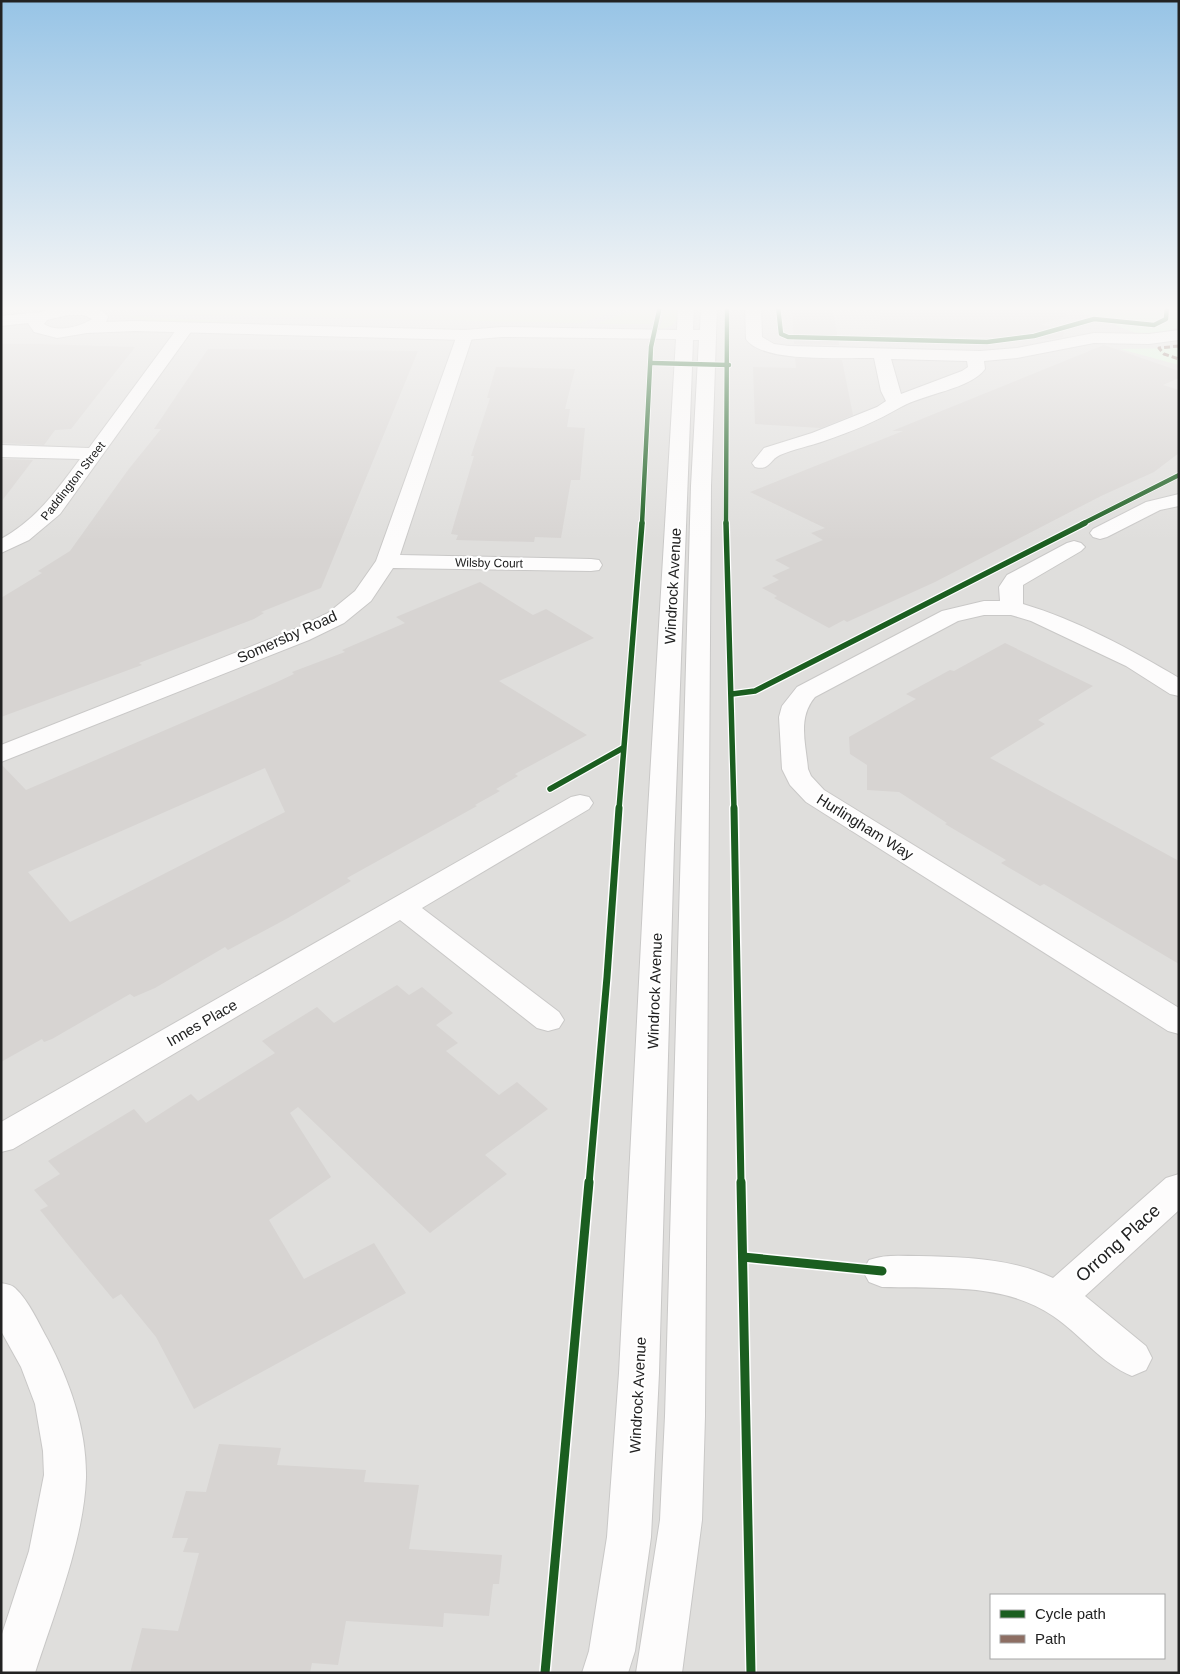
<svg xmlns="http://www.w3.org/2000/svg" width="1180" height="1674" viewBox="0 0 1180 1674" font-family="Helvetica,sans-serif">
<rect width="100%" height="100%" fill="#f0eeeb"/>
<path fill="#dfdedc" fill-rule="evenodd" d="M1 306H1179V1673H1ZM991 1595H1164V1658H991Z"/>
<g fill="#ddeccb">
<path d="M131 306H630L580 323 157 314 136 311Z"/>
<path d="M643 306H654L653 322 650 324H596Z"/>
<path d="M664 306H678L677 320 671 326 658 330 662 322Z"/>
<path d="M132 315 144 317 242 322C205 330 164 324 127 317Z"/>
</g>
<g fill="#daf5da">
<path d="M1067 306H1179V327L1163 332 1138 334Z"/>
<path d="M1179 348V365L1120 349Z"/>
</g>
<path fill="#e0dfde" d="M318 324 433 326 444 330 316 326Z"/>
<g fill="#d7d4d2" fill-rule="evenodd">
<path d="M798 306H832L839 345 794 344 792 307Z"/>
<path d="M880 306H1065L1066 317 1040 324 1064 332 1063 337 1053 339 880 334Z"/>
<path d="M1 344H38L135 347 71 429 55 430 44 445 1 443Z"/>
<path d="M1104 345 1179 371V378L1163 385 1179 390V453L1154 472 1101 496 935 582 847 622 844 620 829 628 774 598 777 596 762 588 779 580 772 576 790 568 775 560 823 540 811 533 825 528 750 492 903 431H892Z"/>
<path d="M208 349 418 351 321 588 261 612 264 613 254 619 139 663 142 665 1 717V598L42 573 38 571 70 551 128 470 161 429H154Z"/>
<path d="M795 358 842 360 853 415 821 428 755 424 753 367 796 368Z"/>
<path d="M496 367 575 369 565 409H570L567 427 585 428 580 480H571L561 538 535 537 534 542 456 540 458 535 451 534 474 456H471L490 398H487Z"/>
<path d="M1 459 33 460 1 502Z"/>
<path d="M480 582 533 615 546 609 594 638 499 681 587 735 515 774 518 776 496 789 500 791 475 805 477 806 347 878 351 881 288 918 228 950 225 947 155 988 134 997 130 994 52 1039 44 1042 42 1039 1 1062V764L26 790 277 682 294 674 292 672 345 652 342 650 405 623 396 617ZM265 768 285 812 70 922 28 872Z"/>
<path d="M1005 643 1093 686 1038 720 1045 724 990 758 1179 861V964L1044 884 1040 886 1001 863 1006 860 945 824 947 823 899 792 867 790V765L850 754 849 737 916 699 906 694 950 670 954 671Z"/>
<path d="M397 985 409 995 422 987 453 1013 436 1025 458 1043 446 1051 499 1095 517 1082 548 1109 485 1155 507 1174 430 1233 298 1107 290 1113 331 1177 269 1220 304 1279 374 1243 406 1293 194 1409 156 1337 121 1294 113 1299 69 1246 40 1210 48 1206 34 1190 60 1174 48 1161 134 1109 146 1123 191 1094 198 1101 275 1053 262 1041 317 1007 334 1023Z"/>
<path d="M219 1444 281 1448 277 1465 366 1470 364 1482 419 1485 409 1549 502 1555 499 1584H493L489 1616 444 1613 443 1627 346 1621 338 1665 312 1663 310 1673H130L142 1628 178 1631 199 1553 183 1552 188 1538H172L186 1491 206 1492Z"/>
</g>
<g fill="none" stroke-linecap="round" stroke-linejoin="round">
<defs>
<g id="minor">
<path d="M745 306H761L762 337 774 344 789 346 980 351 1017 348 1094 333 1149 334 1179 330V340L1149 344 1094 343 1017 358 984 361 985 369C971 389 923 394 901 407 877 421 851 432 824 441 810 446 794 449 780 455 769 460 770 471 755 467L752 463 764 448 812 433 877 407 886 401 881 391 874 358C845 357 763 364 746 339ZM891 359 967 361 968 367 962 371 901 394Z"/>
<path d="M185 324 193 329 60 514 29 540 1 553V539C36 520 57 490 80 459L1 457V445L89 448 179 326Z"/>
<path d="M465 330 473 335 400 555 591 559 599 560 602 565 599 570 591 571 393 568 371 601 344 623 309 640 1 762V745L293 630 328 613 355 591 376 561 457 335Z"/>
<path d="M1179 494V506L1160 510 1107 537 1100 539 1093 537 1090 533 1093 529 1146 502Z"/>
<path d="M1074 541 1081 543 1085 547 1081 551 1023 585V604C1077 620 1130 649 1179 678V696L1170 694 1126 666 1031 621 1011 615H984L958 621 815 697C797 718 806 744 808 769L811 776 824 790 1179 1008V1034L1168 1031 806 802 790 785 782 769 779 717 782 706 797 687 942 611 984 601H1000L999 587 1007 575 1067 543Z"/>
<path d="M580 795 589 797 593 803 589 809 422 908 559 1012 564 1020 559 1028 548 1031 537 1028 400 920 13 1149 1 1152V1122L571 797Z"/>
<path d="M1179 1174V1210L1085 1296 1146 1346 1152 1358 1146 1370 1132 1376C1102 1364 1080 1334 1053 1316 1004 1282 939 1289 882 1287L869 1282 863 1271 869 1260C885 1254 901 1256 918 1256 964 1257 1011 1258 1053 1278L1166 1178Z"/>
<path d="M1 1283C6 1284 12 1285 15 1288 29 1301 39 1324 48 1340 70 1382 87 1430 86 1478 84 1539 54 1614 35 1673H1V1637L29 1551 44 1475 43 1451 35 1404 21 1367 1 1331Z"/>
</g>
<path id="tertiary" d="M64 306C79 306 98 303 108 317L106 322 135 321 465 330 502 327 677 330 678 306H694L693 330H700L701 306H717L711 486 705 1416 702 1520 682 1673H636L660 1520 665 1416 691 486 699 340H693L674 845 659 1373 651 1537 635 1651 628 1673H582L589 1651 607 1537 619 1373 646 845 676 339 502 337 465 340 135 331 87 333 57 338 34 332 28 323 1 326V316L41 312ZM68 315H84L92 319C79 327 57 333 44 324L47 320Z"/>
</defs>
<use href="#minor" stroke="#c9c8c7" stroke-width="2"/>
<use href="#tertiary" stroke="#c9c8c7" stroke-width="2"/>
<use href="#minor" fill="#fdfcfc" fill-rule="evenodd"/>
<use href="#tertiary" fill="#fdfcfc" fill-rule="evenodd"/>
<path stroke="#8d6e63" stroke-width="3" stroke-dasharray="6 3" stroke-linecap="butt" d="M1179 346 1159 348 1164 354 1179 359"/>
<defs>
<g id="cycleway-far3">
<path d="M778 306 781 334 788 337 987 342 1034 336 1094 319 1154 325 1166 319 1167 306"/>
<path d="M652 363 729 365"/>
<path d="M642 524 651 347 660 306"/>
<path d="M726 524 727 306"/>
<path d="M1082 524 1179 475"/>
</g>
<g id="cycleway-far2">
<path d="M726 523 734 809"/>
<path d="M732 694 755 691 1085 523"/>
<path d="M550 789 623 748"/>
<path d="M619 809 642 523"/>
</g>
<g id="cycleway-far1">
<path d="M734 808 741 1184"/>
<path d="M589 1184 607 977 619 808"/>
</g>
<g id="cycleway">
<path d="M741 1182 751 1673"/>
<path d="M743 1257 882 1271"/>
<path d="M545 1673 589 1182"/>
</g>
</defs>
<use href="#cycleway-far3" stroke="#fff" stroke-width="6"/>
<use href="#cycleway-far2" stroke="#fff" stroke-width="8"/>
<use href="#cycleway-far1" stroke="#fff" stroke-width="10"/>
<use href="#cycleway" stroke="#fff" stroke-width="12"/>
<use href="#cycleway-far3" stroke="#1b5e20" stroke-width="4.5"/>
<use href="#cycleway-far2" stroke="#1b5e20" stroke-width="5.5"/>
<use href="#cycleway-far1" stroke="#1b5e20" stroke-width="7"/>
<use href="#cycleway" stroke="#1b5e20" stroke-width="9"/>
</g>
<linearGradient id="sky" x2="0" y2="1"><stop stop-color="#97c4e6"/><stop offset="0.57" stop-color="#f8f7f6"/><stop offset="1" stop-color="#f8f7f6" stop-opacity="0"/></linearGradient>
<rect width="1180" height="541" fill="url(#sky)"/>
<g text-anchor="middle" stroke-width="4.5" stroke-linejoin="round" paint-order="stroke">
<g font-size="12" fill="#222" stroke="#fff">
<text transform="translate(73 481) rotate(-52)" y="4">Paddington Street</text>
<text transform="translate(489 563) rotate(1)" y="4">Wilsby Court</text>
</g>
<g font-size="15" fill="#222" stroke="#fff">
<text transform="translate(673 586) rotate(-87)" y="5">Windrock Avenue</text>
<text transform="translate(287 637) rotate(-24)" y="5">Somersby Road</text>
<text transform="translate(865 827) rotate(32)" y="5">Hurlingham Way</text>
<text transform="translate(655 991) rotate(-88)" y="5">Windrock Avenue</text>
<text transform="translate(202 1023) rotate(-30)" y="5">Innes Place</text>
<text transform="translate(638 1395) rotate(-87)" y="5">Windrock Avenue</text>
</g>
<g font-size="18" fill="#222" stroke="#fff">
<text transform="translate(1118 1243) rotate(-42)" y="6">Orrong Place</text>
</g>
</g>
<rect width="1180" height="1674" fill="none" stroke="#222222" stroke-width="5"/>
<rect x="990" y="1594" width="175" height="65" fill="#ffffff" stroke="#a7a7a7"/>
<rect x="1000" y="1610" width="25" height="8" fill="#1b5e20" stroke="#a7a7a7"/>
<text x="1035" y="1619" font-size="15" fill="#222222">Cycle path</text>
<rect x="1000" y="1635" width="25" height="8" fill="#8d6e63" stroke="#a7a7a7"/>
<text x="1035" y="1644" font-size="15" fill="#222222">Path</text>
</svg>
